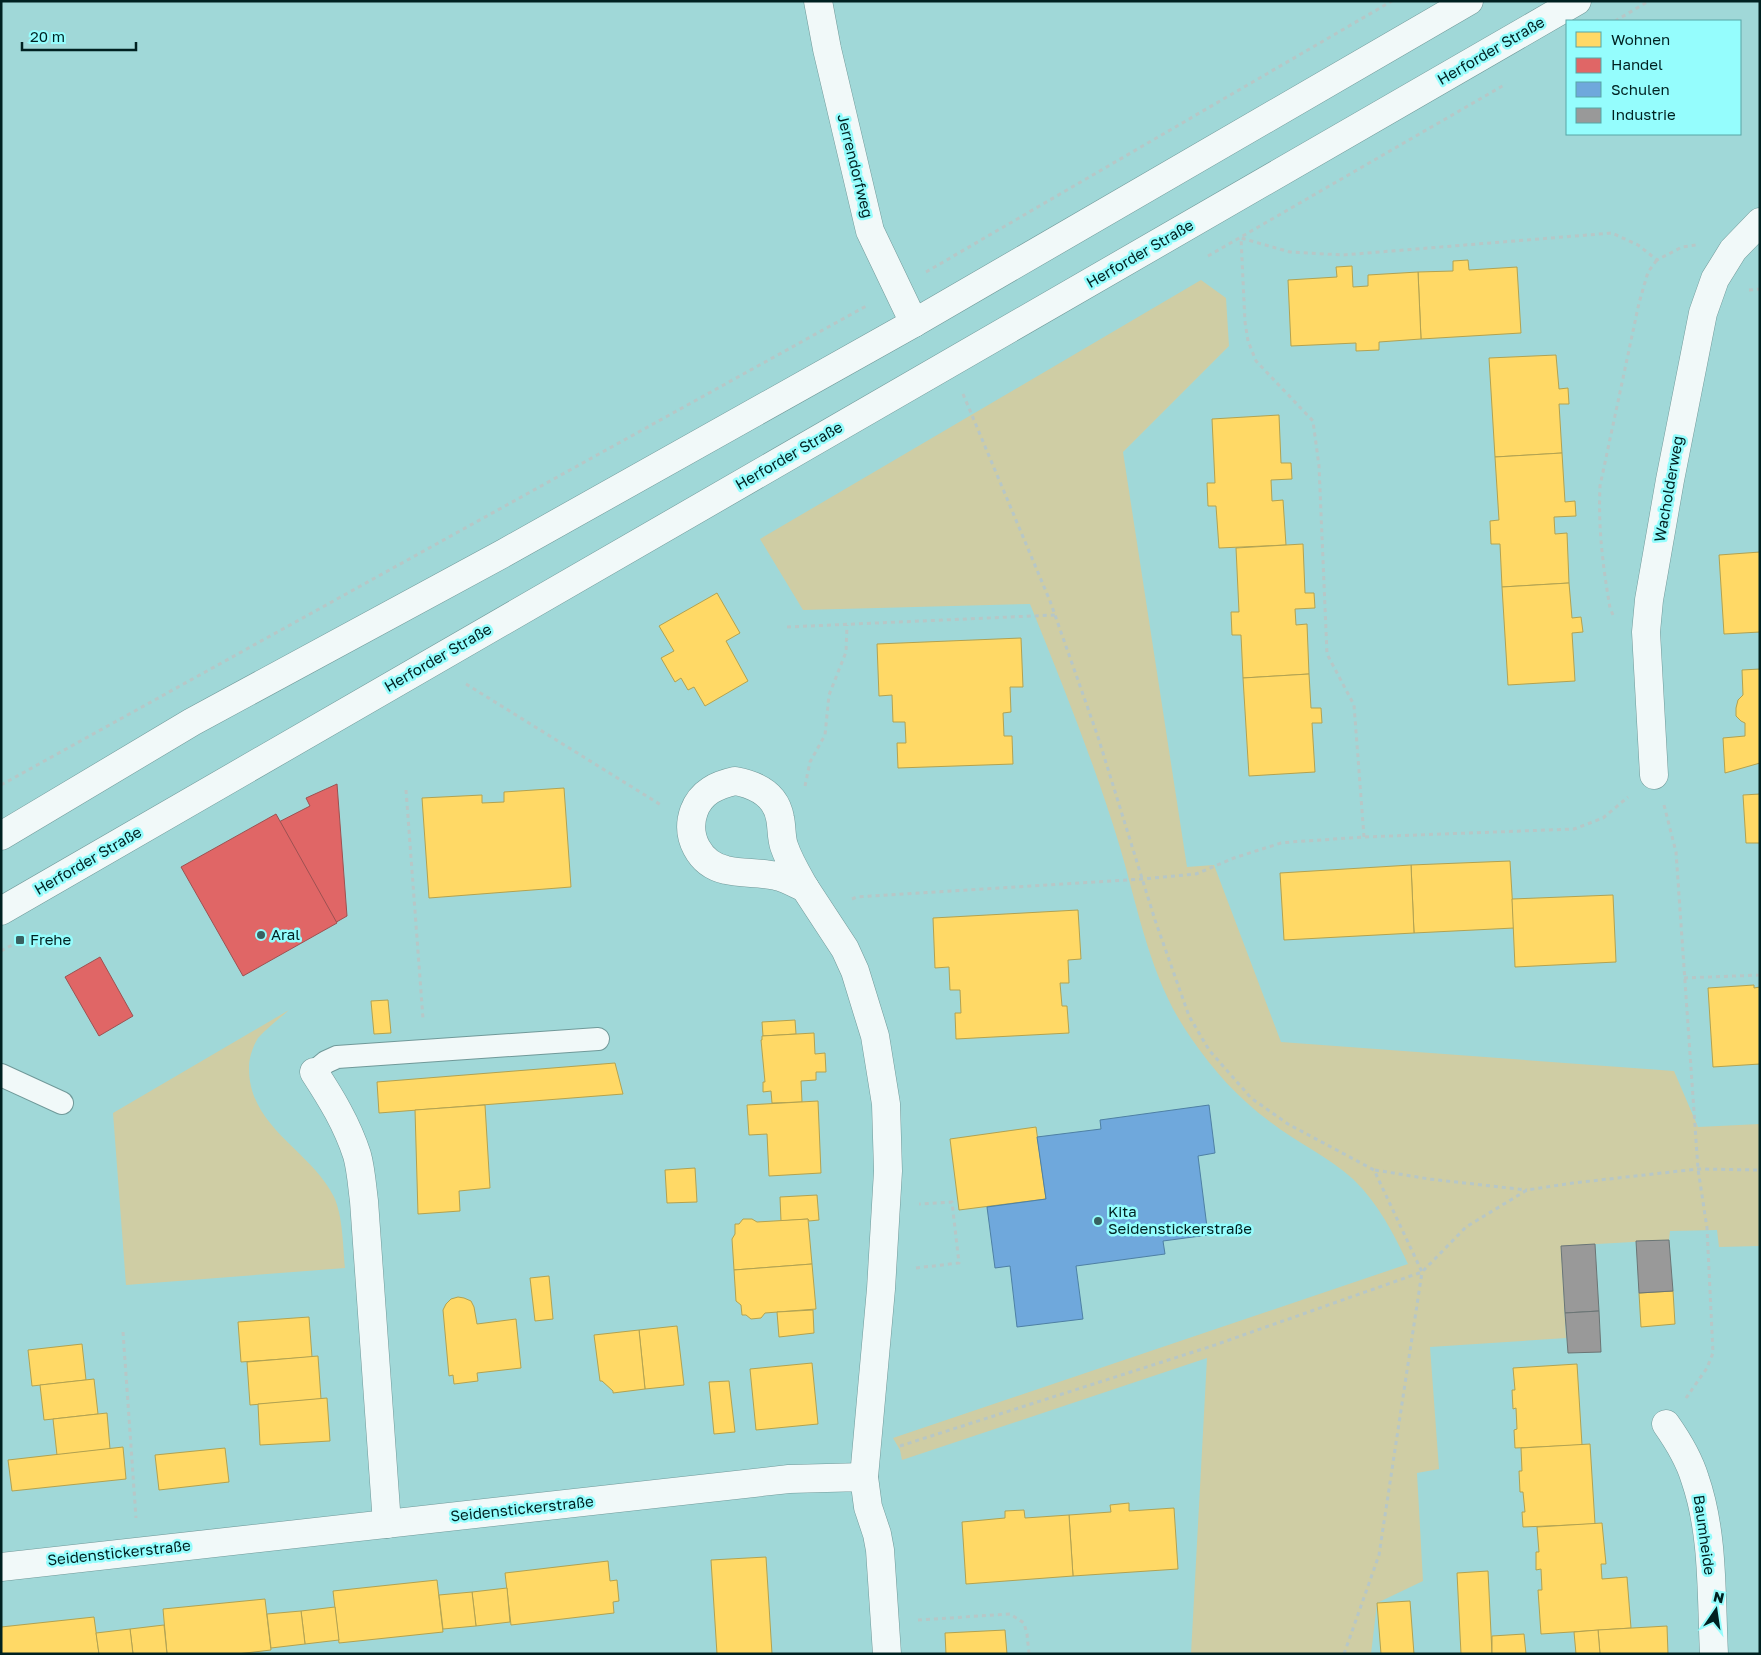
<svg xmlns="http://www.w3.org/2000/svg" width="1761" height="1655" viewBox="0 0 1761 1655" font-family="'Golos Text',sans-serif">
<rect width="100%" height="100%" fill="#a0d8d8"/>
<g fill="#cfcda4">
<path d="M1201 280 1226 298 1229 346 1123 452 1187 867 1214 865 1281 1042 1674 1071 1698 1127 1760 1124V1246L1719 1247 1717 1230 1670 1231 1669 1240 1561 1246 1566 1338 1430 1347 1439 1469 1417 1473 1423 1581 1377 1603 1371 1654H1191L1207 1358 902 1460 900 1450 893 1438 1408 1264C1394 1234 1378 1203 1353 1179 1327 1156 1296 1142 1269 1121 1238 1098 1213 1070 1191 1038 1150 980 1139 911 1119 844 1094 762 1062 683 1030 604L803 610 760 539Z"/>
<path d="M289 1010C279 1019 267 1028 258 1038 253 1046 249 1058 249 1067 248 1127 311 1150 334 1197 343 1216 343 1248 345 1268L126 1285 113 1113Z"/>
</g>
<g fill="#ffd966" stroke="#b2a251">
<path d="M1468 260 1469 270 1517 267 1521 333 1421 339 1418 272 1453 271V261Z"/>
<path d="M1352 266 1353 287 1368 286V275L1418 272 1421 339 1379 342V350L1356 351V343L1291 346 1288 280 1337 277 1336 267Z"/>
<path d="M1556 355 1559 389 1568 388 1569 404H1559L1562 453 1495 457 1489 358Z"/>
<path d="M1279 415 1281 463H1291L1292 479 1271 480 1272 501 1283 500 1286 545 1219 548 1216 506H1208L1207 483H1215L1212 419Z"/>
<path d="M1562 453 1565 502 1575 501 1576 516 1554 517 1555 534 1567 533 1569 583 1502 587 1500 544H1491L1490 521 1499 520 1495 457Z"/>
<path d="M1303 544 1305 593H1314L1315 608 1295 609 1296 625 1307 624 1309 674 1243 678 1241 635H1232L1231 612H1239L1236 548Z"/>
<path d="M1760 552V632L1724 634 1719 555Z"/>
<path d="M1569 583 1572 618 1581 617 1583 632 1572 633 1575 681 1508 685 1502 587Z"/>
<path d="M717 593 740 633 726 641 748 681 705 706 694 687 688 690 681 678 675 682 661 658 674 651 659 626Z"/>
<path d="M1021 638 1023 687H1010L1011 712 1003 713 1004 736H1012L1013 764 898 768 897 743H906L905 722H893L892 695 879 696 877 644Z"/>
<path d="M1760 669V763L1725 773 1723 738 1745 736V723L1741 721 1736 716V708L1738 700 1743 695 1742 670Z"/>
<path d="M1309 674 1311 708H1321L1322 723H1312L1315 772 1249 776 1243 678Z"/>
<path d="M564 788 571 887 429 898 422 798 482 795V803L504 802V792Z"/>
<path d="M1760 794V843H1746L1743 795Z"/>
<path d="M1510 861 1514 928 1414 933 1411 865Z"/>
<path d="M1411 865 1414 933 1284 940 1280 873Z"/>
<path d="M1613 895 1616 962 1515 967 1512 899Z"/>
<path d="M1078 910 1081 959 1068 960 1069 983H1060L1062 1006H1067L1069 1033 956 1039 955 1013H961L960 990H950L949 967 935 968 933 918Z"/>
<path d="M1754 985V988L1760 987V1064L1713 1067 1708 988Z"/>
<path d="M388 1000 391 1033 374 1034 371 1001Z"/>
<path d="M795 1020 796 1034 763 1036 762 1022Z"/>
<path d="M814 1033 815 1054 825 1053 826 1072H816V1080L801 1081 802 1102 772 1103 771 1091 763 1092V1082H765L761 1040H762V1036Z"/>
<path d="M615 1063 623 1094 379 1113 377 1082Z"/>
<path d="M818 1101 821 1173 769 1176 767 1134 749 1135 747 1105Z"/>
<path d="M485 1105 490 1188 459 1191 460 1211 418 1214 415 1110Z"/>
<path d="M1036 1127 1046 1199 959 1210 950 1139Z"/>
<path d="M695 1168 697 1202 667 1203 665 1170Z"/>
<path d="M817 1195 819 1220 809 1221 808 1219 781 1221 780 1197Z"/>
<path d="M743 1219H752L757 1222 808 1219 812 1264 734 1270 732 1239 735 1234V1224H739Z"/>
<path d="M812 1264 816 1309 765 1313 761 1318 751 1319 746 1315H742L741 1305 736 1301 734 1270Z"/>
<path d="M549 1276 553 1319 535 1321 530 1278Z"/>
<path d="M1673 1291 1675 1324 1641 1327 1639 1293Z"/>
<path d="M458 1297 464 1298 471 1301 474 1307 477 1324 516 1319 521 1368 477 1373 478 1381 454 1384 453 1375 449 1376 443 1310 446 1304 451 1299Z"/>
<path d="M813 1310 814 1333 779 1337 777 1312Z"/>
<path d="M309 1317 312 1357 241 1362 238 1322Z"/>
<path d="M677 1326 684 1385 645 1389 639 1330Z"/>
<path d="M639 1330 645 1389 613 1393V1391L602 1381H600L594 1335Z"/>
<path d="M82 1344 86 1380 32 1386 28 1350Z"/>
<path d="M318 1356 321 1399 250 1405 247 1362Z"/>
<path d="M812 1363 818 1424 756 1430 750 1369Z"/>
<path d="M1577 1364 1582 1445 1515 1448 1514 1430 1517 1429 1516 1408 1513 1409 1512 1390H1515L1513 1368Z"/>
<path d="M94 1379 98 1414 44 1420 40 1385Z"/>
<path d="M729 1381 735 1432 714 1434 709 1382Z"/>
<path d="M327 1398 330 1441 260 1445 258 1404Z"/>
<path d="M107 1413 110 1449 57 1455 53 1419Z"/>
<path d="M1590 1444 1595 1524 1523 1527 1522 1512H1525L1523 1492H1520L1519 1471H1522L1521 1448Z"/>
<path d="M123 1447 126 1479 12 1491 8 1460Z"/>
<path d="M225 1448 229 1482 159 1490 155 1455Z"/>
<path d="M1129 1503V1511L1174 1508 1178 1569 1073 1576 1069 1515 1111 1512 1110 1505Z"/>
<path d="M1024 1510 1025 1518 1069 1515 1073 1576 966 1584 962 1522 1005 1518V1511Z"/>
<path d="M1602 1523 1606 1564H1601L1602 1579 1627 1577 1631 1628 1541 1634 1538 1590H1542L1541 1569 1536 1570V1552H1539L1537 1527Z"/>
<path d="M766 1557 772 1654H717L711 1560Z"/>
<path d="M608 1561 610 1581 617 1580 619 1601 613 1602 614 1613 511 1625 505 1573Z"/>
<path d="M1488 1571 1492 1654H1461L1457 1573Z"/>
<path d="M437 1580 443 1632 339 1643 333 1591Z"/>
<path d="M507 1588 510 1622 476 1626 472 1592Z"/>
<path d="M472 1592 476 1626 443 1629 439 1595Z"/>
<path d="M265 1599 271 1650 237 1654H167L163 1609Z"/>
<path d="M1410 1601 1414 1654H1381L1377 1603Z"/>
<path d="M335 1607 339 1640 305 1644 301 1611Z"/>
<path d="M301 1611 305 1644 271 1648 267 1614Z"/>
<path d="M94 1617 99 1654H1V1627Z"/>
<path d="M164 1625 167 1654H133L130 1629Z"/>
<path d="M1667 1626 1668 1654H1600L1598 1630Z"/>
<path d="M130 1629 133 1654H99L96 1633Z"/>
<path d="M1005 1630 1007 1654H946L945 1633Z"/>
<path d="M1598 1630 1600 1654H1576L1574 1632Z"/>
<path d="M1524 1634 1526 1654H1492V1636Z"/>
</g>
<g fill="#e06666" stroke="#9d5151">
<path d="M337 784 347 916 319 932 269 846 279 841 271 826 310 806 306 798Z"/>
<path d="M276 814 337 923 243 976 181 867Z"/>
<path d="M100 957 133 1016 99 1036 65 977Z"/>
</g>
<path fill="#6fa8dc" stroke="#4e80a4" d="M1209 1105 1215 1153 1198 1156 1208 1235 1163 1241 1165 1254 1076 1266 1083 1319 1017 1327 1010 1266 995 1268 987 1207 1046 1199 1037 1137 1101 1129 1100 1120Z"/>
<g fill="#999" stroke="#6b7575">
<path d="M1669 1240 1673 1291 1639 1293 1636 1241Z"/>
<path d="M1595 1244 1599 1311 1565 1313 1561 1246Z"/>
<path d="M1599 1311 1601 1352 1568 1353 1565 1313Z"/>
</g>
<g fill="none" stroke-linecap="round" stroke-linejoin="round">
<defs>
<g id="service">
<path d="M314 1072 326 1062 337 1057 598 1039"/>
<path d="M1 1075 62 1103"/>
</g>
<g id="minor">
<path d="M818 1 827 49 870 231 914 323"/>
<path d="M1654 775 1646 632 1649 600 1670 480 1703 313 1715 279 1733 250 1760 222"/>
<path d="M735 781C757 785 776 795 780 818 782 827 781 837 784 846 789 861 797 874 805 888 796 884 786 878 776 876 760 872 742 874 726 870 699 864 685 836 694 811 701 792 717 785 735 781Z"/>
<path d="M805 888 845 949 855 971 875 1036 886 1104 888 1171 881 1289 864 1477"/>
<path d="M314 1072C331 1098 347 1124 357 1155 361 1169 362 1186 364 1201L387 1524"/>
<path d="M1666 1424C1678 1441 1689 1459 1695 1479 1714 1534 1711 1596 1714 1654"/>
<path d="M1 1567 789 1479 864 1477 868 1507 877 1534 880 1550 887 1654"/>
</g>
<g id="primary">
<path d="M1 836 192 722 504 553 914 323 1469 1"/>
<path d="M1 911 1577 1"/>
</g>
</defs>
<use href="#service" stroke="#709999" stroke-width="24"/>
<use href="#minor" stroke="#709999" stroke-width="29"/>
<use href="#primary" stroke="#709999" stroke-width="29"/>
<g stroke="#b7c7c7" stroke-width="3" stroke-dasharray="4 4" stroke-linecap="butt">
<path d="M1615 21 1649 1"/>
<path d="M1208 256 1506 84"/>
<path d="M926 272 1392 1"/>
<path d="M1749 290 1760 289"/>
<path d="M963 394 1050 601 1098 737 1155 920 1189 1016 1209 1050 1251 1098 1288 1124 1374 1170 1422 1272 1379 1555 1344 1654"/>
<path d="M1613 615 1610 608C1603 567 1598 528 1600 486L1639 303 1648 272 1657 260"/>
<path d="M787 627 1055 615"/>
<path d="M466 684 661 805"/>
<path d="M1 785 868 305"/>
<path d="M805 786 810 762 825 735 829 695 846 652 847 625"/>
<path d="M406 790 423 1019"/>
<path d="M1664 805 1676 852 1698 1169 1707 1228 1713 1353 1707 1368 1686 1398"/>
<path d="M1364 837 1354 705 1327 654 1319 466 1313 421 1256 361 1248 341 1245 322 1241 238 1290 252 1343 255 1612 233 1638 245 1657 260 1682 247 1696 245"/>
<path d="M852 899 857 897 1142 879 1196 874 1234 858 1281 843 1291 842 1364 837 1574 829 1603 818 1628 797"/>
<path d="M1 951 14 944"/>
<path d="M1684 978 1760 975"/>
<path d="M1375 1170 1429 1179 1527 1190"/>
<path d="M916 1268 959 1263 952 1202 919 1204"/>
<path d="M123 1332 136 1518"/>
<path d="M900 1446 1212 1346 1422 1272 1466 1227 1527 1190 1573 1183 1698 1169 1760 1170"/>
<path d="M918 1620 1010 1614 1024 1623 1027 1634 1029 1654"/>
</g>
<use href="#service" stroke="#f1f9f9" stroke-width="22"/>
<use href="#minor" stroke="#f1f9f9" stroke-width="28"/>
<use href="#primary" stroke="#f1f9f9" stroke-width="28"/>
</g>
<g fill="#386161" stroke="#95fdfd" stroke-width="2">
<circle cx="261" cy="935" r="5"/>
<rect x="15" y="935" width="10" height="10" rx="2.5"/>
<circle cx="1098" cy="1221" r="5"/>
</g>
<g text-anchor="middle" stroke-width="5" stroke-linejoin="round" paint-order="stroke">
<g font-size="15" fill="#002121" stroke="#95fdfd">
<text transform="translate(1491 51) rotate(-30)" y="5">Herforder Straße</text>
<text transform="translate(855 166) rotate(76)" y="5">Jerrendorfweg</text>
<text transform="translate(1140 254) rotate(-30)" y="5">Herforder Straße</text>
<text transform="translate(789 456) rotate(-30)" y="5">Herforder Straße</text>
<text transform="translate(1669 489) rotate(-80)" y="5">Wacholderweg</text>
<text transform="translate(438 658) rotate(-30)" y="5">Herforder Straße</text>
<text transform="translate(88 861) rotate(-30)" y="5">Herforder Straße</text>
<text transform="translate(522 1509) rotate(-6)" y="5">Seidenstickerstraße</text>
<text transform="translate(1704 1535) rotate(82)" y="5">Baumheide</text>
<text transform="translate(119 1553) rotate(-6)" y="5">Seidenstickerstraße</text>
</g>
<g font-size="15" fill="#002121" stroke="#95fdfd" text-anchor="start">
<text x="271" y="940">Aral</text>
<text x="30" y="945">Frehe</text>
<text x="1108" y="1217">Kita<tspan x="1108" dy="17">Seidenstickerstraße</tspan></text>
</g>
</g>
<rect width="1761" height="1655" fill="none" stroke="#002121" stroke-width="5"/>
<rect x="1566" y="20" width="175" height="115" fill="#95fdfd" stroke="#59a5a5"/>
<rect x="1576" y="32" width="25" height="15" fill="#ffd966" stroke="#59a5a5"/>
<text x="1611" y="45" font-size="15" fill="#002121">Wohnen</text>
<rect x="1576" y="58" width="25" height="15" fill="#e06666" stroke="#59a5a5"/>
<text x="1611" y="70" font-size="15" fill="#002121">Handel</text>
<rect x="1576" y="82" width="25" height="15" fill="#6fa8dc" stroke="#59a5a5"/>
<text x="1611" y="95" font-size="15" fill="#002121">Schulen</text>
<rect x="1576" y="108" width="25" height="15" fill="#999999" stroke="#59a5a5"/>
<text x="1611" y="120" font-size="15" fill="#002121">Industrie</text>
<g transform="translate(1716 1610) rotate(13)" stroke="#95fdfd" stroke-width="4" paint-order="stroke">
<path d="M0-4L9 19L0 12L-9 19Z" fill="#002121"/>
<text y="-8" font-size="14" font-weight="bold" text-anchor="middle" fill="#002121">N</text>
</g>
<path d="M22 42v8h114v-8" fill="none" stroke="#002121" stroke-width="2.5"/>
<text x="30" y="42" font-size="15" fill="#002121" stroke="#95fdfd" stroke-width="4" paint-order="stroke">20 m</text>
</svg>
